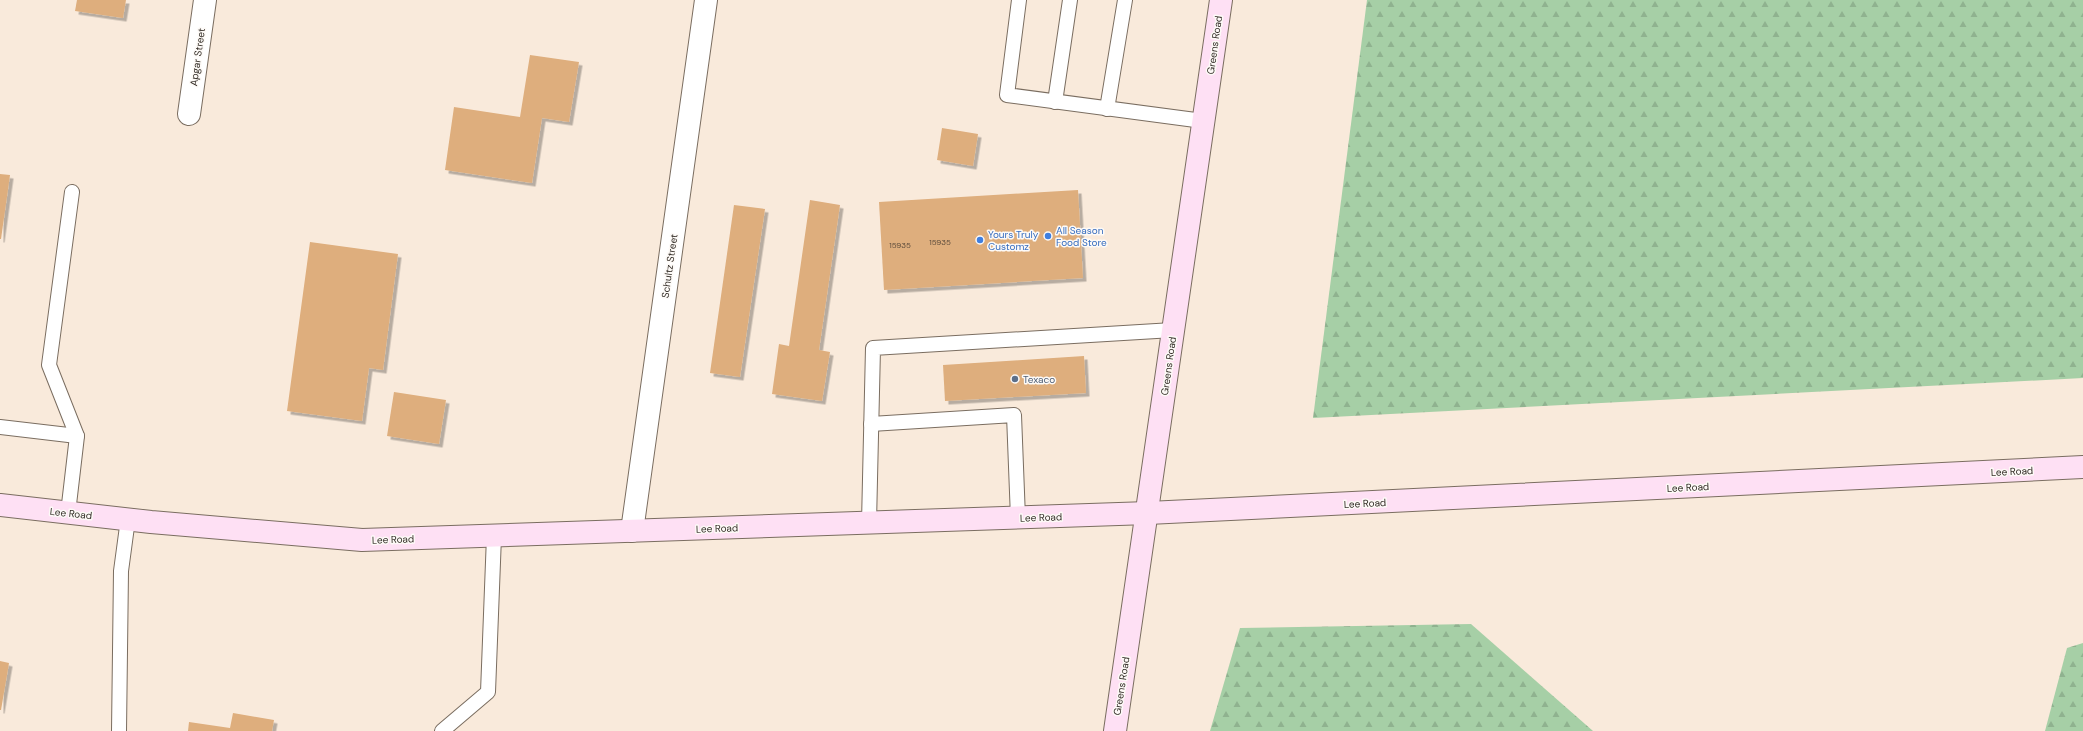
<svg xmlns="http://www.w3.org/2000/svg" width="2083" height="731" viewBox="0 0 2083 731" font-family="'DM Sans',sans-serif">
<defs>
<pattern id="forest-firs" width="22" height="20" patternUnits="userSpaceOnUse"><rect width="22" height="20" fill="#a6cfa6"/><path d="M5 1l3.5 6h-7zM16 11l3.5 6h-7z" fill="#8fb28f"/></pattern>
<filter id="shadow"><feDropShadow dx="3.5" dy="3.5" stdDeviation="0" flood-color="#0004"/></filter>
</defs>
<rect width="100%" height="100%" fill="#f9eadb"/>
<g fill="url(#forest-firs)">
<path d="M1367 0H2083V378L1313 418Z"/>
<path d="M1471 624 1593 731H1210L1240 628Z"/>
<path d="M2083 643V731H2045L2067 648Z"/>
</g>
<g fill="#deae7d" filter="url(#shadow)">
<path d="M77 0H126L123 18 75 11Z"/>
<path d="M530 55 579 62 569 122 542 118 532 183 445 170 454 107 520 117Z"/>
<path d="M942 128 978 134 973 166 937 160Z"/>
<path d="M0 174 10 175 1 239H0Z"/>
<path d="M1078 190 1083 278 884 290 879 202Z"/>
<path d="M810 200 840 205 819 350 830 352 822 401 772 394 779 344 789 346Z"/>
<path d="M734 205 765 209 740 377 710 373Z"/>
<path d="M310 242 398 254 383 370 369 368 362 421 287 411Z"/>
<path d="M1084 356 1086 393 945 401 943 365Z"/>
<path d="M394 392 446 400 439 444 387 436Z"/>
<path d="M0 661 9 663 1 710H0Z"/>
<path d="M233 713 274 720 272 731H188L189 722 230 728Z"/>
</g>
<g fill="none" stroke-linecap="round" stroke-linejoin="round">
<defs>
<g id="lane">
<path d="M1019 0 1007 95 1203 121"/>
<path d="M1055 102 1070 0"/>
<path d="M1107 109 1125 0"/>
<path d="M871 424 1014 415 1018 518"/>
<path d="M0 427 77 436"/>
<path d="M68 513 77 436 49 365 72 192"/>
<path d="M869 523 873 348 1173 330"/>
<path d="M119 731 121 571 128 519"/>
<path d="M442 731 488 692 494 536"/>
</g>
<g id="street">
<path d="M189 114 205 0"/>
<path d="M632 531 706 0"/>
</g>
<g id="secondary">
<path d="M0 505 151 522 362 540 1148 513 2083 467"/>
<path d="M1115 731 1221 0"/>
</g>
</defs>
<use href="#lane" stroke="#7a6d60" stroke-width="16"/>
<use href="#street" stroke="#7a6d60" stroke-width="24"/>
<use href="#secondary" stroke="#7a6d60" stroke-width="24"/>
<use href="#lane" stroke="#fff" stroke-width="14"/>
<use href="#street" stroke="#fff" stroke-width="22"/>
<use href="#secondary" stroke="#fee0f4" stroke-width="22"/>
</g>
<g fill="#3f7fe0" stroke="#fdfaf7" stroke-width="1.5">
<circle cx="1048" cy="236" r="4"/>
<circle cx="980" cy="240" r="4"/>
</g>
<circle fill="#5c6f8a" stroke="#fdfaf7" stroke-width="1.5" cx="1015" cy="379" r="4"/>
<g text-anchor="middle" stroke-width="3" stroke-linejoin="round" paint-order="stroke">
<g font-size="8" fill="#5d4c3c">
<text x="940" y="245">15935</text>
<text x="900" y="248">15935</text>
</g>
<g font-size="10" fill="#322c26" stroke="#fdfaf7">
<text transform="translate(1214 45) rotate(-82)" y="4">Greens Road</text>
<text transform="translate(197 57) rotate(-82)" y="4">Apgar Street</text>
<text transform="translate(669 266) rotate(-82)" y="4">Schultz Street</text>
<text transform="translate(1168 366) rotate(-82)" y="4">Greens Road</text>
<text transform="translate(2012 471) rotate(-3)" y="4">Lee Road</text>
<text transform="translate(1688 487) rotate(-3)" y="4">Lee Road</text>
<text transform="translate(1365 503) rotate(-3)" y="4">Lee Road</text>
<text transform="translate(71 513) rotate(6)" y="4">Lee Road</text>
<text transform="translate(1041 517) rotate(-2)" y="4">Lee Road</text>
<text transform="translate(717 528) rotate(-2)" y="4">Lee Road</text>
<text transform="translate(393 539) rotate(-2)" y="4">Lee Road</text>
<text transform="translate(1121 686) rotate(-81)" y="4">Greens Road</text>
</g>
<g font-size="10" fill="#366cbe" stroke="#fdfaf7" text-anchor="start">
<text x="1056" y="234">All Season<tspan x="1056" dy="12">Food Store</tspan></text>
<text x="988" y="238">Yours Truly<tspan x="988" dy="12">Customz</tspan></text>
</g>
<g font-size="10" fill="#4e5e75" stroke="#fdfaf7" text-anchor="start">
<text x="1023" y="383">Texaco</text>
</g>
</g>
</svg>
